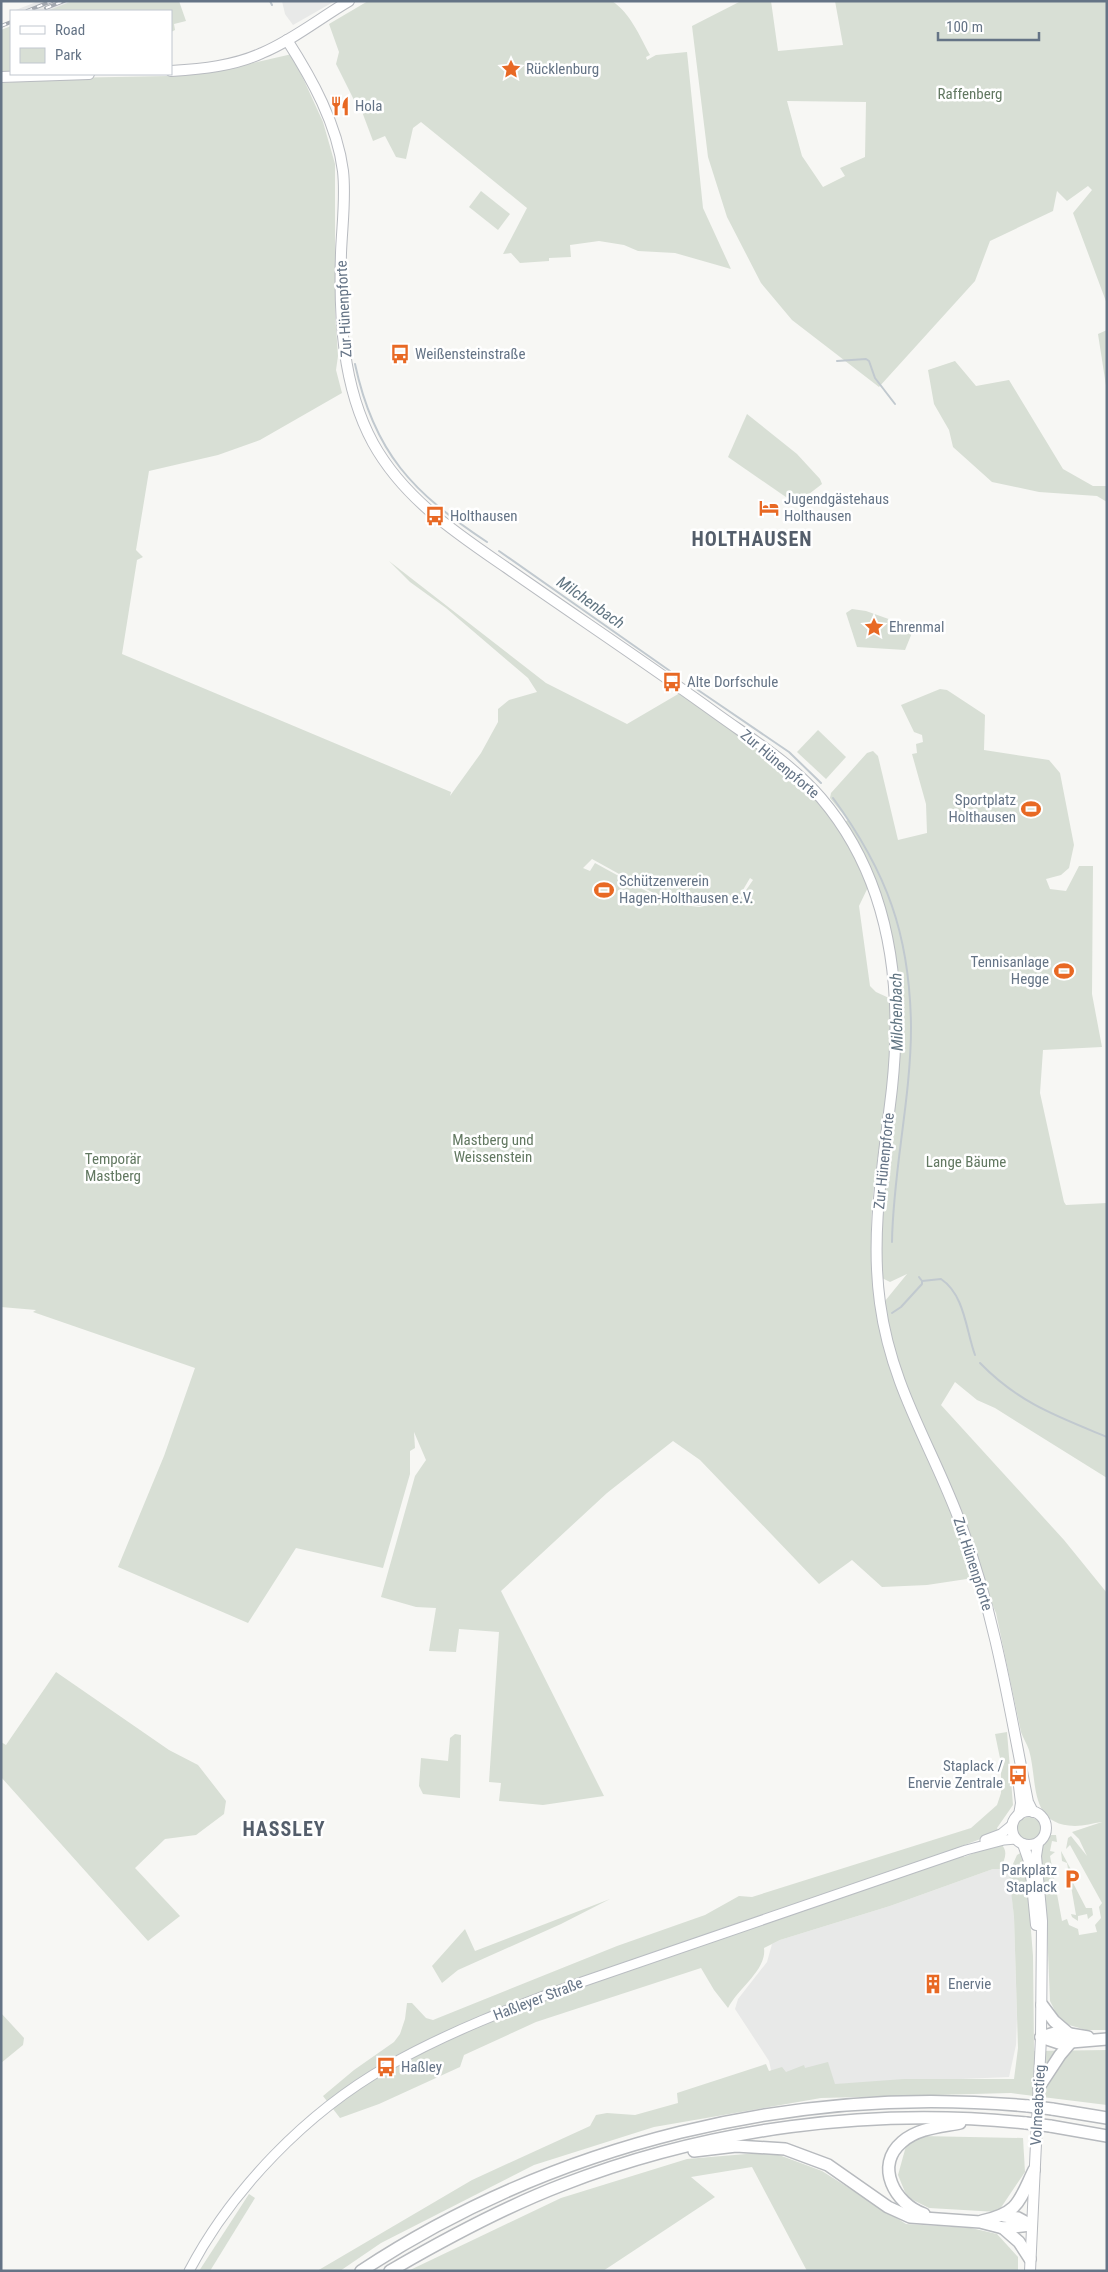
<svg xmlns="http://www.w3.org/2000/svg" width="1108" height="2272" viewBox="0 0 1108 2272" font-family="'Roboto Condensed',sans-serif">
<rect width="100%" height="100%" fill="#f7f7f4"/>
<g fill="#e8e9e8">
<path d="M39 1H73L48 11H13Z"/>
<path d="M282 1H335L293 25 285 14Z"/>
<path d="M993 1869H1000L1010 1875 1014 1917 1017 2019 1016 2045 1009 2077 767 2087 772 2075 769 2061 735 2009 738 1999 767 1962 772 1944 780 1940 890 1906Z"/>
</g>
<g fill="#d8dfd5" fill-rule="evenodd">
<path d="M72 1H179L186 21 174 24 175 30 171 32V11H47Z"/>
<path d="M368 1H612C631 14 639 35 650 55L646 57 647 60 656 55 687 52 703 208 731 269 675 253 638 251 624 245 599 241 570 245 571 257 549 258V261L520 263 511 253 503 254 527 208 421 122 413 128 406 159 396 157 385 136 373 141 358 101 355 102 336 64 339 52 329 24Z"/>
<path d="M741 1H771L778 51 843 45 835 1H1107V304L1073 213 1092 190 1088 186 1067 201 1057 191 1053 211 990 241 975 281 879 387 792 320 761 283 727 217 708 157 692 26ZM787 101 866 102 865 157 840 168 845 176 823 187 802 156Z"/>
<path d="M11 26V74L1 76V30Z"/>
<path d="M292 54 323 122 335 164V312L338 356 336 370 342 393 260 440 218 455 149 471 136 550 143 557 137 560 122 654 451 792 450 796 481 753 498 722V709L509 700 537 692 528 678 446 608 410 582 389 561 546 683 627 724 685 690 778 758 840 824 848 820 830 798 831 793 867 753 873 751 878 756 898 840 927 833 926 804 912 754 917 753 916 744 923 742 922 735 914 732 901 705 940 689 947 690 985 715 984 750 1049 760 1060 773 1074 845 1069 868 1061 875 1046 879 1050 889 1066 891 1079 866H1093L1092 994 1102 1047 1043 1050 1040 1093 1064 1202 1066 1205 1107 1203V1478L995 1408 977 1400 955 1382 941 1405 1064 1540 1107 1593V2030H1086L1069 2025 1058 2017 1050 2001 1047 1928 1040 1865 1042 1844 1051 1835H1056L1057 1842 1052 1841 1050 1851 1055 1852 1050 1856 1062 1921 1067 1919 1069 1925 1078 1929 1079 1935 1097 1932 1095 1925 1101 1918 1099 1907 1102 1903 1070 1845 1066 1849 1068 1838 1071 1836 1087 1856 1079 1839 1072 1832 1102 1822C1093 1823 1084 1826 1075 1826 1028 1825 1038 1781 1029 1750 1027 1744 1023 1738 1021 1732L996 1613 980 1577 927 1585 882 1587 852 1560 819 1584 700 1460 673 1441 607 1493 501 1591 604 1796 543 1805 499 1801 501 1783 489 1782 499 1632 459 1629 456 1652 429 1651 436 1608 416 1607 381 1597 415 1476 426 1460 414 1432 415 1448 410 1451V1474L383 1568 296 1548 248 1623 118 1567 164 1456 195 1368 33 1312 36 1310 1 1307V83L63 78 167 76 231 68ZM592 859 668 901 699 906 740 895 750 878 753 880 740 899 699 907 668 903 595 863 590 871 583 868ZM871 881 900 1007 897 1086 880 1243 882 1278 890 1282 907 1274 885 1301 887 1342C883 1327 877 1310 875 1294 870 1262 870 1227 873 1195 880 1130 896 1063 889 998L876 992 870 986 859 906Z"/>
<path d="M481 191 510 214 498 230 469 207Z"/>
<path d="M1107 330V392L1098 334Z"/>
<path d="M955 361 976 386 1009 380 1063 469 1093 486H1107V502L1097 496 1039 492 992 482 953 447 949 430 934 404 928 370Z"/>
<path d="M747 414 797 454 820 479 822 484 796 504 728 457Z"/>
<path d="M852 609 866 611 914 628 905 650 857 647 846 613Z"/>
<path d="M818 730 846 757 826 779 797 752Z"/>
<path d="M56 1672 169 1750 198 1765 226 1801 224 1814 196 1835 165 1839 135 1868 180 1916 148 1941 1 1777V1742L6 1745Z"/>
<path d="M1007 1732 1013 1805 997 1828 999 1832 962 1846 964 1857 1000 1843C1009 1851 1005 1859 1000 1869H993L890 1906 780 1940 764 1948C767 1970 738 1988 728 2008L714 1990 701 1968 536 2022 464 2055 460 2067 379 2104 340 2118 323 2096 354 2070 394 2042 400 2034 405 2019 407 2003H412L426 2018 433 2020 617 1946 705 1915 739 1896 752 1897 971 1828 997 1805 1001 1793V1763L995 1734Z"/>
<path d="M455 1734 461 1735 460 1798 423 1794 419 1786 421 1758 448 1761 450 1738Z"/>
<circle cx="1029" cy="1829" r="12"/>
<path d="M1061 1851 1076 1879H1071L1086 1908H1092L1093 1915 1088 1919 1087 1914 1078 1916V1921L1072 1917 1071 1914 1076 1915 1067 1863 1062 1861Z"/>
<path d="M1022 1852 1026 1867 1033 1956 1034 2051 1107 2050V2105L1011 2093 821 2098 654 2127 534 2165 381 2243 340 2271H317L472 2180 590 2126 596 2115 607 2113 635 2115 678 2103 677 2093 766 2064 769 2071 782 2067 786 2072 804 2065 805 2068 828 2062 835 2084 904 2079H1014L1018 2048 1014 1917 1009 1873 1017 1855Z"/>
<path d="M610 1899 561 1924 458 1970 442 1983 432 1966 465 1929 475 1951Z"/>
<path d="M1 2013 24 2038 23 2045 1 2063Z"/>
<path d="M921 2136 1023 2138 1025 2172 998 2212 929 2208 907 2197 898 2175 906 2146Z"/>
<path d="M771 2152 822 2171 906 2224 971 2228 997 2234 1018 2257V2271H807L752 2167 691 2177 715 2197 603 2271H408L561 2198 687 2159Z"/>
<path d="M249 2194 255 2198 210 2271H199Z"/>
</g>
<g fill="none" stroke-linecap="round" stroke-linejoin="round">
<g stroke="#c1c9cf" stroke-width="2">
<path d="M270 1 272 5"/>
<path d="M837 361 866 359 869 361 875 378 895 404"/>
<path d="M355 364C374 453 413 493 487 542"/>
<path d="M499 551 670 671"/>
<path d="M695 688 789 752 821 783"/>
<path d="M833 798C887 872 910 935 911 1027 911 1099 893 1170 892 1242"/>
<path d="M919 1277 922 1281 941 1279C965 1295 966 1331 975 1355"/>
<path d="M892 1313 901 1307 922 1284V1281"/>
<path d="M980 1363C1019 1403 1056 1416 1107 1437"/>
</g>
<defs>
<g id="secondary">
<path d="M985 1840 1001 1834 1012 1825"/>
<path d="M189 2271C232 2189 307 2112 388 2066 448 2032 513 2007 579 1983L966 1850 1004 1840 1016 1839"/>
</g>
<g id="primary">
<path d="M287 40C312 79 337 124 343 171 346 198 342 226 341 253 339 316 342 386 373 443 404 499 456 533 507 568 577 617 648 664 717 714 753 740 792 764 821 798 890 879 903 985 892 1088 884 1159 870 1231 880 1303 892 1392 936 1452 964 1533 996 1620 1010 1712 1028 1802L1033 1812"/>
<path d="M171 71C202 69 234 66 262 53 293 40 320 18 349 1"/>
<path d="M1 77 89 74"/>
<path d="M1019 1786 1021 1803 1019 1815"/>
<circle cx="1029" cy="1828" r="17"/>
<path d="M1023 1844 1030 1864 1036 1925"/>
<path d="M1030 2271 1041 2037 1042 1921 1036 1856 1038 1843"/>
</g>
<g id="highway">
<path d="M1042 2005 1054 2021 1068 2033"/>
<path d="M1041 2037 1059 2043 1107 2039"/>
<path d="M1041 2037 1058 2032 1088 2037"/>
<path d="M1039 2087 1060 2055 1071 2042"/>
<path d="M1052 2109 1107 2118"/>
<path d="M1050 2126 1107 2136"/>
<path d="M694 2151 736 2146 785 2149 828 2165 888 2207 910 2217 980 2222 1003 2228 1031 2225"/>
<path d="M924 2214C895 2204 874 2166 902 2142 918 2128 940 2127 960 2123"/>
<path d="M1004 2216 1018 2218 1031 2225"/>
<path d="M982 2221C1019 2213 1019 2201 1034 2170"/>
<path d="M1003 2228 1019 2242 1030 2259"/>
<path d="M361 2271C555 2143 796 2084 1028 2106"/>
<path d="M390 2271C445 2239 502 2208 562 2185 709 2128 870 2107 1026 2123"/>
</g>
</defs>
<use href="#secondary" stroke="#b9bdc2" stroke-width="11"/>
<use href="#primary" stroke="#b8bbc0" stroke-width="12"/>
<use href="#highway" stroke="#b7babe" stroke-width="14"/>
<use href="#secondary" stroke="#fff" stroke-width="9"/>
<use href="#primary" stroke="#fff" stroke-width="10"/>
<use href="#highway" stroke="#fff" stroke-width="11"/>
<defs>
<g id="rail">
<path d="M46 8 64 1"/>
<path d="M27 11 52 1"/>
<path d="M1 26 11 22"/>
</g>
</defs>
<use href="#rail" stroke="#a5aab1" stroke-width="4"/>
<use href="#rail" stroke="#fff" stroke-width="2" stroke-dasharray="5.5" stroke-linecap="butt"/>
<defs>
<g id="highway-bridge">
<path d="M1028 2106 1052 2109"/>
<path d="M1026 2123 1050 2126"/>
</g>
</defs>
<use href="#highway-bridge" stroke="#b7babe" stroke-width="14" stroke-linecap="butt"/>
<use href="#highway-bridge" stroke="#fff" stroke-width="11"/>
</g>
<defs>
<symbol id="sight-bare" viewBox="-9 -9 18 18"><path d="M0-6L1.8-2.2L6-1.7L2.9 1.2L3.7 5.4L0 3.3L-3.7 5.4L-2.9 1.2L-6-1.7L-1.8-2.2Z" fill="#e86924" stroke="#fff" stroke-width="2.5" paint-order="stroke"/></symbol>
<symbol id="restaurant-bare" viewBox="-9 -9 18 18"><path d="M-5-6h1v4h1v-4h1v4h1v-4h1v5L-1.5 .5V6h-2V.5L-5-1ZM5-6V6H3V1.5H1.5Q1.5-4 5-6Z" fill="#e86924" stroke="#fff" stroke-width="2.5" paint-order="stroke"/></symbol>
<symbol id="bus-bare" viewBox="-9 -9 18 18"><path d="M-5-6H5V4H4V6H2V4H-2V6H-4V4H-5ZM-3.5-4V0h7V-4ZM-3.5 1.2v1.5H-2V1.2ZM2 1.2v1.5H3.5V1.2Z" fill="#e86924" stroke="#fff" stroke-width="2.5" paint-order="stroke"/></symbol>
<symbol id="hotel-bare" viewBox="-9 -9 18 18"><path d="M-6-4.5h1.5V1H6V5H4.5V3h-9V5H-6ZM-4 0a1.8 1.8 0 1 1 3.6 0ZM.5 0V-2.5h3Q6-2.5 6 0Z" fill="#e86924" stroke="#fff" stroke-width="2.5" paint-order="stroke"/></symbol>
<symbol id="stadium-bare" viewBox="-9 -9 18 18"><path d="M0-5a6.5 5 0 1 0 0 10a6.5 5 0 1 0 0-10ZM-3.5-1.8h7v3.6h-7Z" fill="#e86924" stroke="#fff" stroke-width="2.5" paint-order="stroke"/></symbol>
<symbol id="parking-bare" viewBox="-9 -9 18 18"><path d="M-3.5-5.5H1a3.5 3.5 0 0 1 0 7H-1V5.5H-3.5ZM-1-3.4V-.6H.8a1.4 1.4 0 0 0 0-2.8Z" fill="#e86924" stroke="#fff" stroke-width="2.5" paint-order="stroke"/></symbol>
<symbol id="building-bare" viewBox="-9 -9 18 18"><path d="M-4-6H4V6H1V3H-1V6H-4ZM-2.5-4.3h1.7v1.8h-1.7ZM.8-4.3h1.7v1.8H.8ZM-2.5-1h1.7V.8h-1.7ZM.8-1h1.7V.8H.8Z" fill="#e86924" stroke="#fff" stroke-width="2.5" paint-order="stroke"/></symbol>
</defs>
<g fill-rule="evenodd">
<use href="#sight-bare" x="497" y="55" width="28" height="28"/>
<use href="#restaurant-bare" x="326" y="92" width="28" height="28"/>
<use href="#bus-bare" x="386" y="340" width="28" height="28"/>
<use href="#hotel-bare" x="755" y="494" width="28" height="28"/>
<use href="#bus-bare" x="421" y="502" width="28" height="28"/>
<use href="#sight-bare" x="860" y="613" width="28" height="28"/>
<use href="#bus-bare" x="658" y="668" width="28" height="28"/>
<use href="#stadium-bare" x="1017" y="795" width="28" height="28"/>
<use href="#stadium-bare" x="590" y="876" width="28" height="28"/>
<use href="#stadium-bare" x="1050" y="957" width="28" height="28"/>
<use href="#bus-bare" x="1004" y="1761" width="28" height="28"/>
<use href="#parking-bare" x="1058" y="1865" width="28" height="28"/>
<use href="#building-bare" x="919" y="1970" width="28" height="28"/>
<use href="#bus-bare" x="372" y="2053" width="28" height="28"/>
</g>
<g text-anchor="middle" stroke-width="5" stroke-linejoin="round" paint-order="stroke">
<g font-size="15" fill="#657486" stroke="#fff" text-anchor="start">
<text x="526" y="74">Rücklenburg</text>
<text x="355" y="111">Hola</text>
<text x="415" y="359">Weißensteinstraße</text>
<text x="784" y="504">Jugendgästehaus<tspan x="784" dy="17">Holthausen</tspan></text>
<text x="450" y="521">Holthausen</text>
<text x="889" y="632">Ehrenmal</text>
<text x="687" y="687">Alte Dorfschule</text>
<text x="1016" y="805" text-anchor="end">Sportplatz<tspan x="1016" dy="17">Holthausen</tspan></text>
<text x="619" y="886">Schützenverein<tspan x="619" dy="17">Hagen-Holthausen e.V.</tspan></text>
<text x="1049" y="967" text-anchor="end">Tennisanlage<tspan x="1049" dy="17">Hegge</tspan></text>
<text x="1003" y="1771" text-anchor="end">Staplack /<tspan x="1003" dy="17">Enervie Zentrale</tspan></text>
<text x="1057" y="1875" text-anchor="end">Parkplatz<tspan x="1057" dy="17">Staplack</tspan></text>
<text x="948" y="1989">Enervie</text>
<text x="401" y="2072">Haßley</text>
</g>
<g font-size="15" fill="#627861" stroke="#fff">
<text x="970" y="99">Raffenberg</text>
<text x="493" y="1145">Mastberg und<tspan x="493" dy="17">Weissenstein</tspan></text>
<text x="113" y="1164">Temporär<tspan x="113" dy="17">Mastberg</tspan></text>
<text x="966" y="1167">Lange Bäume</text>
</g>
<g font-size="15" fill="#657486" stroke="#fff">
<text transform="translate(344 309) rotate(-93)" y="5">Zur Hünenpforte</text>
<text transform="translate(780 764) rotate(40)" y="5">Zur Hünenpforte</text>
<text transform="translate(884 1161) rotate(-84)" y="5">Zur Hünenpforte</text>
<text transform="translate(973 1564) rotate(72)" y="5">Zur Hünenpforte</text>
<text transform="translate(538 1999) rotate(-21)" y="5">Haßleyer Straße</text>
<text transform="translate(1038 2105) rotate(-87)" y="5">Volmeabstieg</text>
</g>
<g font-size="16" font-style="italic" fill="#617582" stroke="#fff">
<text transform="translate(591 602) rotate(35)" y="6">Milchenbach</text>
<text transform="translate(896 1012) rotate(-91)" y="6">Milchenbach</text>
</g>
<g font-size="20" font-weight="bold" letter-spacing="1" fill="#545e6b" stroke="#fff">
<text x="752" y="546">HOLTHAUSEN</text>
<text x="284" y="1836">HASSLEY</text>
</g>
</g>
<rect width="1108" height="2272" fill="none" stroke="#657486" stroke-width="5"/>
<rect x="10" y="10" width="162" height="65" fill="#ffffff" stroke="#c1c7cf"/>
<rect x="20" y="26" width="25" height="8" fill="#ffffff" stroke="#c1c7cf"/>
<text x="55" y="35" font-size="15" fill="#657486">Road</text>
<rect x="20" y="48" width="25" height="15" fill="#d8dfd5" stroke="#c1c7cf"/>
<text x="55" y="60" font-size="15" fill="#657486">Park</text>
<path d="M938 32v8h101v-8" fill="none" stroke="#657486" stroke-width="2.5"/>
<text x="946" y="32" font-size="15" fill="#657486" stroke="#ffffff" stroke-width="4" paint-order="stroke">100 m</text>
</svg>
